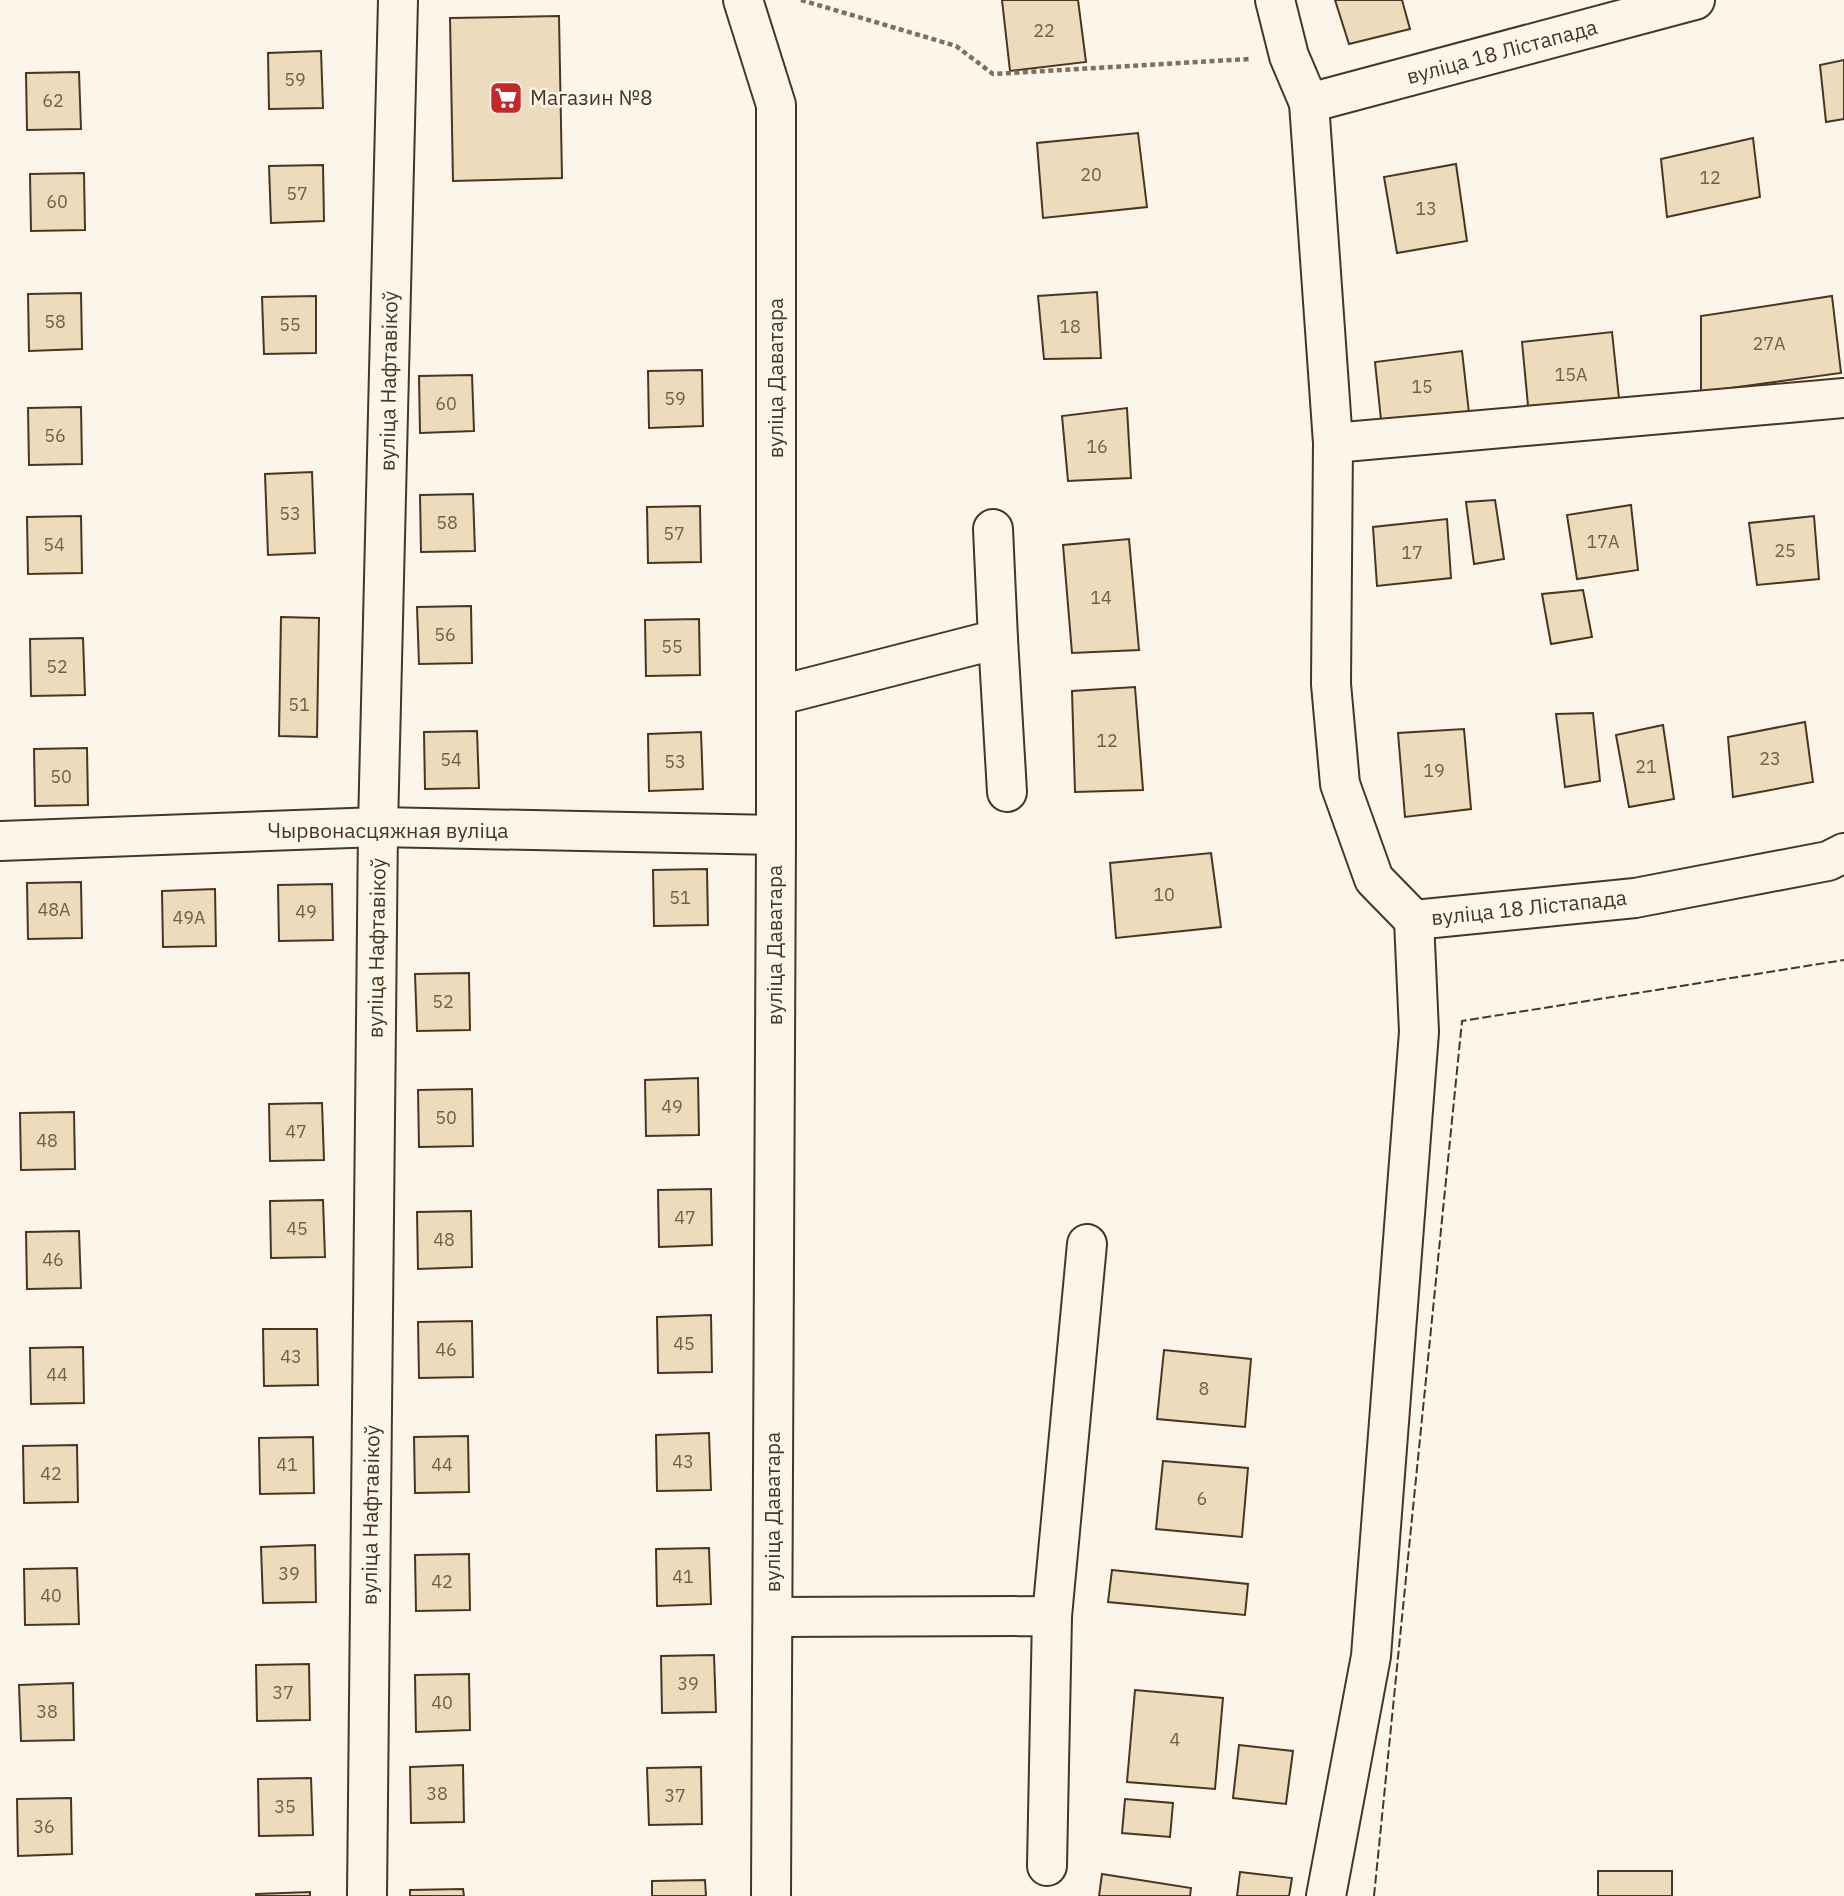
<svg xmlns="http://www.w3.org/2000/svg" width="1844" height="1896" viewBox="0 0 1844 1896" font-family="'IBM Plex Sans',sans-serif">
<rect width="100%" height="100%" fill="#fbf6e9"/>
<g fill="#ecdcbc" stroke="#4a3520" stroke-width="2">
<path d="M1002 0H1078L1086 62 1010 71Z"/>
<path d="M1335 0H1402L1410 29 1349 44Z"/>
<path d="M559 16 562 178 453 181 450 18Z"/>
<path d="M321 51 323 108 269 109 268 53Z"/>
<path d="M1844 60V119L1826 122 1820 65Z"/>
<path d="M79 72 81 129 27 130 26 73Z"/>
<path d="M1138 133 1147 207 1043 218 1037 143Z"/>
<path d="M1753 138 1760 197 1667 217 1661 159Z"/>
<path d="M1456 164 1467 241 1397 253 1384 177Z"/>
<path d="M323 165 324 221 271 223 269 166Z"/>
<path d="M84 173 85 230 31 231 30 174Z"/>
<path d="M1097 292 1101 358 1044 359 1038 296Z"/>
<path d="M81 293 82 349 29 351 28 294Z"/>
<path d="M316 296V353L264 354 262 297Z"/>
<path d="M1832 296 1841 373 1701 392V316Z"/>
<path d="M1612 332 1620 408 1529 416 1522 342Z"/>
<path d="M1462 351 1469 413 1381 420 1375 362Z"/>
<path d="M702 370 703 426 649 428 648 371Z"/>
<path d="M472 375 474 431 420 433 419 376Z"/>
<path d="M81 407 82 464 29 465 28 408Z"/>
<path d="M1127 408 1131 478 1068 481 1062 416Z"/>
<path d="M312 472 315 553 268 555 265 474Z"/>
<path d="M473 494 475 551 421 552 420 495Z"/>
<path d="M1495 500 1504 559 1474 564 1466 502Z"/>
<path d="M1631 505 1638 570 1577 579 1567 515Z"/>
<path d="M700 506 701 562 648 563 647 507Z"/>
<path d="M81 516 82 573 28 574 27 517Z"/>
<path d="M1814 516 1819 579 1757 585 1749 523Z"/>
<path d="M1447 519 1451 578 1377 586 1373 527Z"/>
<path d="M1129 539 1139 650 1072 653 1063 545Z"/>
<path d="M1583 590 1592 637 1551 644 1542 594Z"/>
<path d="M471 606 472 663 419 664 417 607Z"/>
<path d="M281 617 319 618 317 737 279 736Z"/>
<path d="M699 619 700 675 646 676 645 620Z"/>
<path d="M83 638 85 695 31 696 30 639Z"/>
<path d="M1135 687 1143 790 1075 792 1072 691Z"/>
<path d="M1593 713 1600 781 1565 787 1556 714Z"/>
<path d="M1805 722 1813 782 1733 797 1728 737Z"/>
<path d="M1663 725 1674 799 1629 807 1616 735Z"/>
<path d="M1464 729 1471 809 1405 817 1398 733Z"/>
<path d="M477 731 479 788 425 789 424 732Z"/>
<path d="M701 732 703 789 649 791 648 734Z"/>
<path d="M87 748 88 805 35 806 34 749Z"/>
<path d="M1211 853 1221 927 1116 938 1110 863Z"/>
<path d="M707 869 708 925 654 926 653 870Z"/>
<path d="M81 882 82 938 28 939 27 883Z"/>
<path d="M332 884 333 940 279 941 278 885Z"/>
<path d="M215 889 216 946 163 947 162 891Z"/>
<path d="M469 973 470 1030 417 1031 415 974Z"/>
<path d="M698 1078 699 1135 646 1136 645 1080Z"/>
<path d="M472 1089 473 1146 419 1147 418 1090Z"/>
<path d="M322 1103 324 1160 270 1161 269 1104Z"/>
<path d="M74 1112 75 1169 21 1170 20 1113Z"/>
<path d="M711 1189 712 1245 659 1247 658 1190Z"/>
<path d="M323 1200 325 1257 271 1258 270 1201Z"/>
<path d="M471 1211 472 1267 418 1269 417 1212Z"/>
<path d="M79 1231 81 1288 27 1289 26 1232Z"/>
<path d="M711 1315 712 1372 658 1373 657 1317Z"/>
<path d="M472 1321 473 1377 419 1378 418 1322Z"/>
<path d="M263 1329H317L318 1385 264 1386Z"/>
<path d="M83 1347 84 1403 31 1404 30 1348Z"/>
<path d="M1164 1350 1251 1359 1245 1427 1157 1419Z"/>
<path d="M709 1433 711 1490 657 1491 656 1435Z"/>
<path d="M468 1436 469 1492 415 1493 414 1437Z"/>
<path d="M313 1437 314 1493 260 1494 259 1438Z"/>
<path d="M77 1445 78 1502 24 1503 23 1446Z"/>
<path d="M1163 1461 1248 1468 1242 1537 1156 1529Z"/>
<path d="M315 1545 316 1602 263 1603 261 1547Z"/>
<path d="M709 1548 711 1604 657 1606 656 1549Z"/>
<path d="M469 1554 470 1610 416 1611 415 1555Z"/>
<path d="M77 1568 79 1624 25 1625 24 1569Z"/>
<path d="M1112 1570 1248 1584 1245 1615 1108 1602Z"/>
<path d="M714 1655 716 1712 662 1713 661 1656Z"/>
<path d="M309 1664 310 1720 257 1721 256 1665Z"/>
<path d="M469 1674 470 1730 416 1732 415 1675Z"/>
<path d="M73 1683 74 1740 21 1741 19 1685Z"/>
<path d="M1135 1690 1223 1698 1215 1789 1127 1782Z"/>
<path d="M1239 1745 1293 1751 1286 1804 1233 1798Z"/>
<path d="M463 1765 464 1822 411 1823 410 1767Z"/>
<path d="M701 1767 702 1824 649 1825 647 1768Z"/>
<path d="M311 1778 313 1835 259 1836 258 1779Z"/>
<path d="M71 1798 72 1854 18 1856 17 1799Z"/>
<path d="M1125 1799 1173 1803 1170 1837 1122 1833Z"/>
<rect x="1598" y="1871" width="74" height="25"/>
<path d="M1240 1872 1292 1878 1289 1896H1237Z"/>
<path d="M1102 1874 1191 1888 1190 1896H1099Z"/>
<path d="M705 1880 706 1896H652V1881Z"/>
<path d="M463 1889 464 1896H410V1890Z"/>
<path d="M310 1892V1896H256V1894Z"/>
</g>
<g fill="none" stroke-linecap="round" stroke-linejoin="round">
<defs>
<g id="minor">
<path d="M743 0 776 105V835L771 1896"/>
<path d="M1275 0 1289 56 1309 103 1333 443 1331 684 1340 784 1374 879 1414 920"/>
<path d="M1309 103 1695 0"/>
<path d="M1333 443 1844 398"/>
<path d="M998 639 1007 792"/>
<path d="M776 696 998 639 993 529"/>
<path d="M0 841 378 827 776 835"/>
<path d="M1414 920 1635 898 1828 861 1844 853"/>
<path d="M1052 1616 1087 1244"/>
<path d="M773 1617 1052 1616 1047 1866"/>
<path d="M367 1896 378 827 398 0"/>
<path d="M1326 1896 1371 1656 1419 1032 1414 920"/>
</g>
</defs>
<use href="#minor" stroke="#4a3520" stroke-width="42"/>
<path stroke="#7f6f5c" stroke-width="4.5" stroke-dasharray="5 3.5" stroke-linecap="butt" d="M801 0 956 46 993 74 1250 59"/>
<use href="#minor" stroke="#fbf6e9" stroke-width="38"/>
<path stroke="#4a3520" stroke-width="2" stroke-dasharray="9 3.5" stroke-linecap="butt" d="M1374 1896 1462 1021 1844 960"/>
</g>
<defs>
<symbol id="supermarket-square" viewBox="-11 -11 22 22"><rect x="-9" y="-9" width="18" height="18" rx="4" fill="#c62828" stroke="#fbf6e9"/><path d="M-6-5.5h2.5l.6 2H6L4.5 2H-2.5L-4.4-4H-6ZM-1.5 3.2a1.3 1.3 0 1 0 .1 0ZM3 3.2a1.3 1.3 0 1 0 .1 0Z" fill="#fff"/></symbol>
</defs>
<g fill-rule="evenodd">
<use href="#supermarket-square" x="487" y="79" width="38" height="38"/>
</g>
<g text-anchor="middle" stroke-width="5" stroke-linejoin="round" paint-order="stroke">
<g font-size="18" fill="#725f47">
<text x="1044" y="37">22</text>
<text x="295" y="86">59</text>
<text x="53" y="107">62</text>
<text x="1091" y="181">20</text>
<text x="1710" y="184">12</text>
<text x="297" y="200">57</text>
<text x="57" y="208">60</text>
<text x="1426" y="215">13</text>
<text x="55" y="328">58</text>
<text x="290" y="331">55</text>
<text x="1070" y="333">18</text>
<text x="1769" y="350">27А</text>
<text x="1571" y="381">15А</text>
<text x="1422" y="393">15</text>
<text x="675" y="405">59</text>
<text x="446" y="410">60</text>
<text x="55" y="442">56</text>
<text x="1097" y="453">16</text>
<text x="290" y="520">53</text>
<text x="447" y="529">58</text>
<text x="674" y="540">57</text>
<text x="1603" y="548">17А</text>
<text x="54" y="551">54</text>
<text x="1785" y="557">25</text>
<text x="1412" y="559">17</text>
<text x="1101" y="604">14</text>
<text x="445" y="641">56</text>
<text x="672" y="653">55</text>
<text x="57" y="673">52</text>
<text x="299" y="711">51</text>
<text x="1107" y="747">12</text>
<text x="1770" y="765">23</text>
<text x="451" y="766">54</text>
<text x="675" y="768">53</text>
<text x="1646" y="773">21</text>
<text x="1434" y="777">19</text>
<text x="61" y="783">50</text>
<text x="1164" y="901">10</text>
<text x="680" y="904">51</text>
<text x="54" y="916">48А</text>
<text x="306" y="918">49</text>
<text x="189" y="924">49А</text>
<text x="443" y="1008">52</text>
<text x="672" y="1113">49</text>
<text x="446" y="1124">50</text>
<text x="296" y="1138">47</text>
<text x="47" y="1147">48</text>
<text x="685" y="1224">47</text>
<text x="297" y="1235">45</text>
<text x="444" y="1246">48</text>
<text x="53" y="1266">46</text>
<text x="684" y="1350">45</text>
<text x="446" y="1356">46</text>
<text x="291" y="1363">43</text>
<text x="57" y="1381">44</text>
<text x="1204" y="1395">8</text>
<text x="683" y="1468">43</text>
<text x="287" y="1471">41</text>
<text x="442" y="1471">44</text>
<text x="51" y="1480">42</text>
<text x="1202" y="1505">6</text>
<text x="289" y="1580">39</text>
<text x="683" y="1583">41</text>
<text x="442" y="1588">42</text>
<text x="51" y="1602">40</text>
<text x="688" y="1690">39</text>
<text x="283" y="1699">37</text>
<text x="442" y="1709">40</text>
<text x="47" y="1718">38</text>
<text x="1175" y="1746">4</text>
<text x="437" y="1800">38</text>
<text x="675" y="1802">37</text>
<text x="285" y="1813">35</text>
<text x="44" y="1833">36</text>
</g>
<g font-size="21" fill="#4a3520" stroke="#fbf6e9">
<text transform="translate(1502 52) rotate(-15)" y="7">вуліца 18 Лістапада</text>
<text transform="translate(776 378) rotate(-90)" y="7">вуліца Даватара</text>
<text transform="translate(389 381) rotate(-89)" y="7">вуліца Нафтавікоў</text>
<text x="388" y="838">Чырвонасцяжная вуліца</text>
<text transform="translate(1529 908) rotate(-6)" y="7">вуліца 18 Лістапада</text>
<text transform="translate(775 945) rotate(-90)" y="7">вуліца Даватара</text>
<text transform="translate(377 948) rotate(-89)" y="7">вуліца Нафтавікоў</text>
<text transform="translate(773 1512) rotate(-90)" y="7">вуліца Даватара</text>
<text transform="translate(371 1515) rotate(-89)" y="7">вуліца Нафтавікоў</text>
</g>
<g font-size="21" fill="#4a3520" stroke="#fbf6e9" text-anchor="start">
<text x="530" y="105">Магазин №8</text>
</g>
</g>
</svg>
